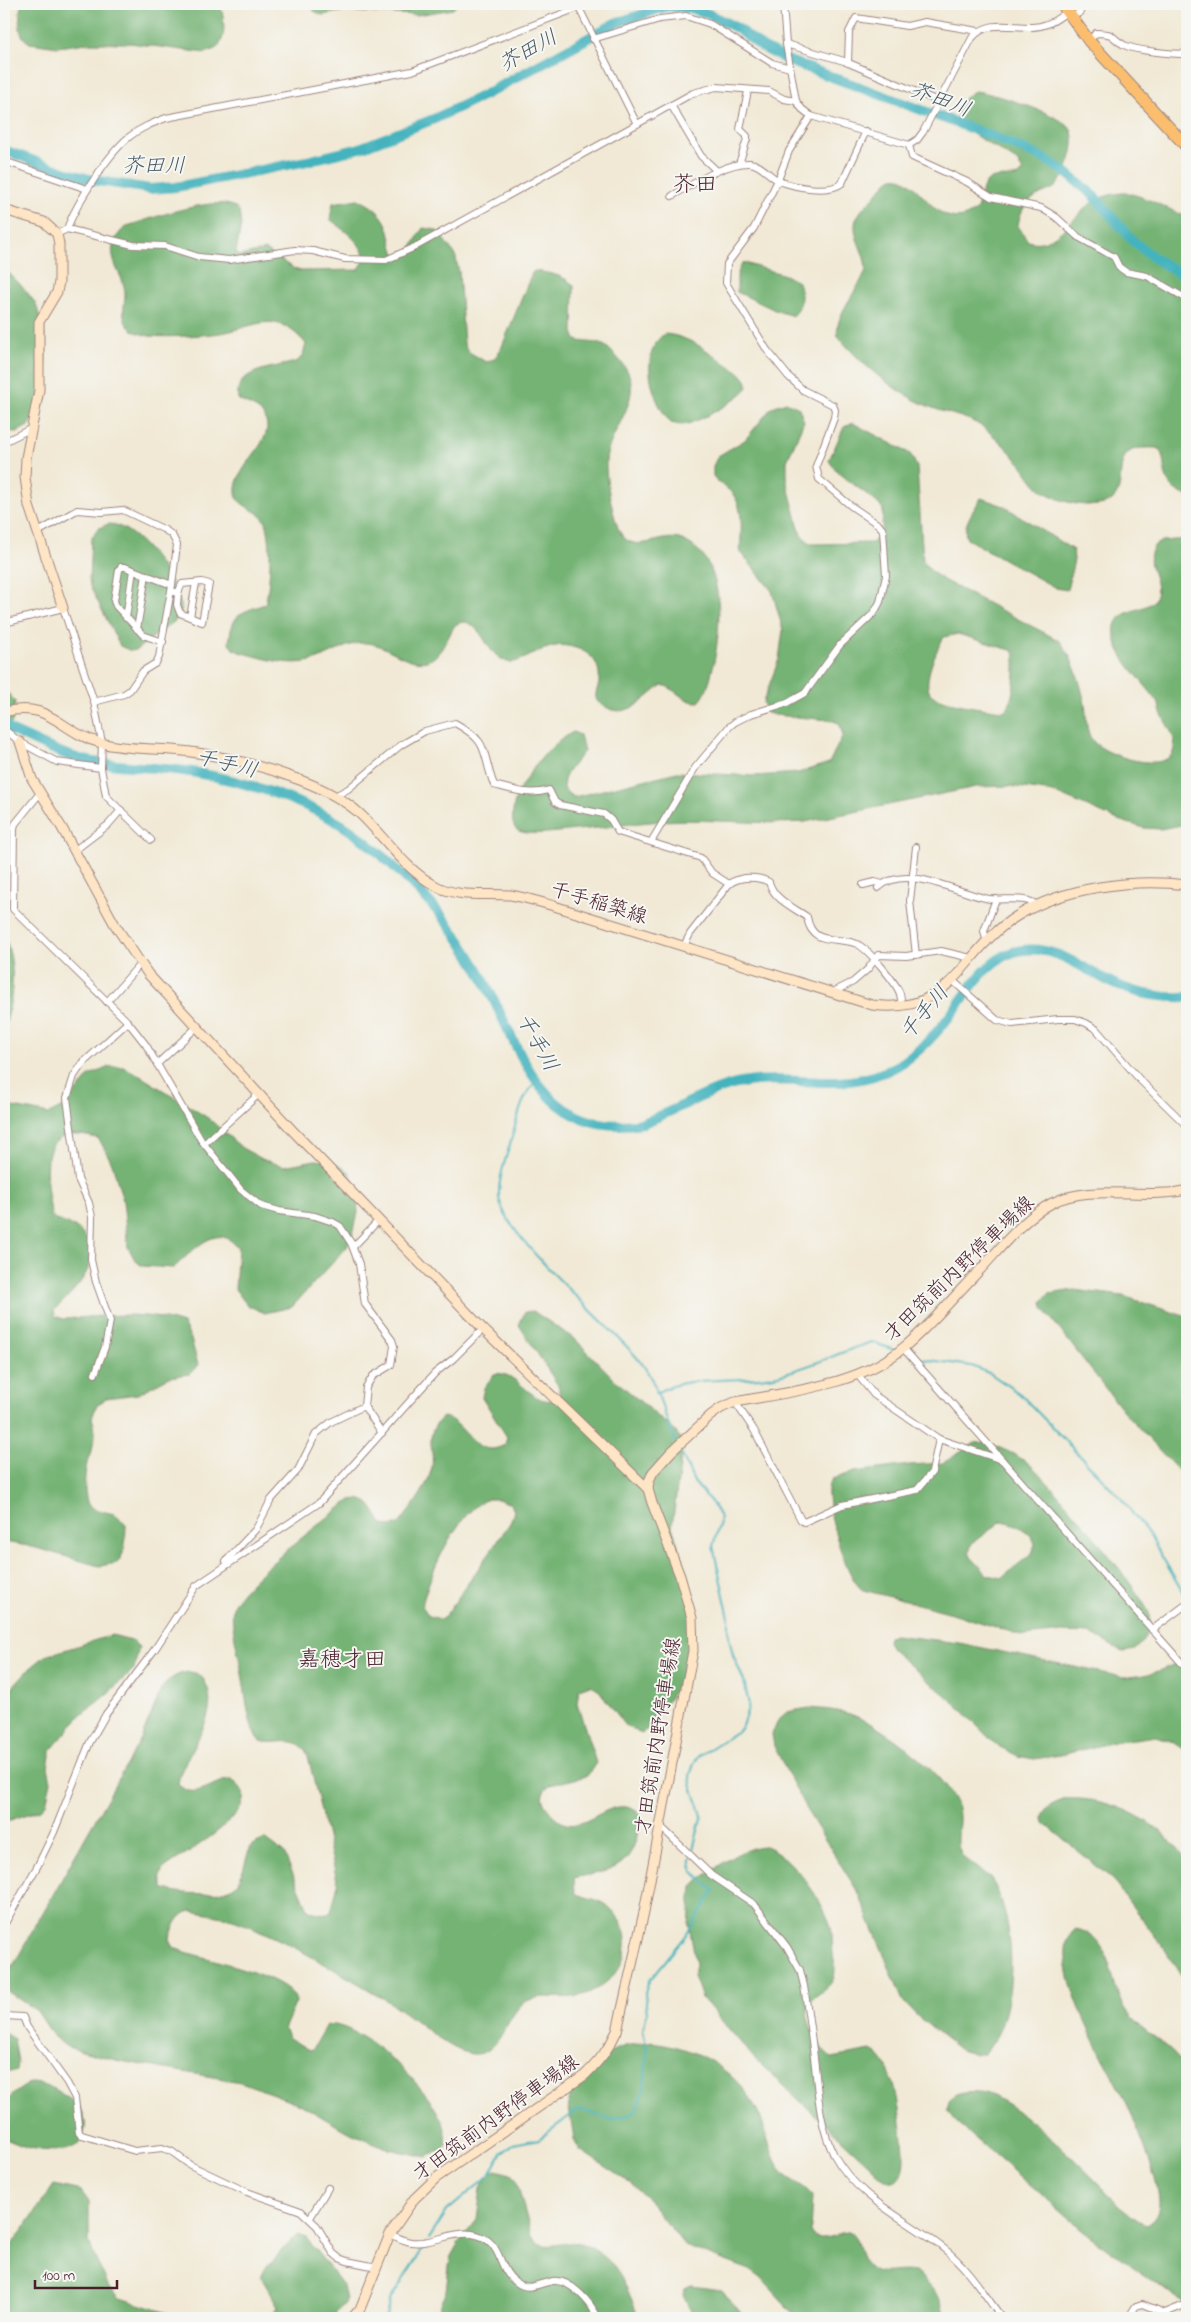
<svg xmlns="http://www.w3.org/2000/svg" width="1191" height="2322" viewBox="0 0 1191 2322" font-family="'Indie Flower','Klee One',sans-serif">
<rect width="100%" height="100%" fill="#f6f6f2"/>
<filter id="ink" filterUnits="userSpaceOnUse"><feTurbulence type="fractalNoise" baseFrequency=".02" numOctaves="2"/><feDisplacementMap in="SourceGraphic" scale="10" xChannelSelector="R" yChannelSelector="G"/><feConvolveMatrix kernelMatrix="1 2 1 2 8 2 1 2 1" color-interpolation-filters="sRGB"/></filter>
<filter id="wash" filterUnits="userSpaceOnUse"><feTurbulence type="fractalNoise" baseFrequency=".0096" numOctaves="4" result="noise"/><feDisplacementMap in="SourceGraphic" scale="20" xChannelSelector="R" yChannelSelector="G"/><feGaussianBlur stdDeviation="1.12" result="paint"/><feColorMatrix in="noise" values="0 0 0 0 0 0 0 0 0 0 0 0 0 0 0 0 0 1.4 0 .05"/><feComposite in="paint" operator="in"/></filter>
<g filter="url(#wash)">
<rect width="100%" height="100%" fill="#f1e9d5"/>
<g fill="#74b375" stroke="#5f6950" fill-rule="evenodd">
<path d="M21 4H218C225 11 226 35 220 44 218 49 211 50 206 53L130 43H86L58 47 30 43C15 35 20 17 21 4Z"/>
<path d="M311 4H457L453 9 417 15 344 11 322 15 314 11Z"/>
<path d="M976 91C995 94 1057 113 1069 127 1080 140 1067 172 1058 184 1054 189 1050 190 1045 192 1028 199 1020 209 1018 226L1028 241C1055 250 1074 215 1093 202 1100 197 1115 193 1123 193 1137 192 1172 211 1187 217V496C1163 486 1166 475 1162 452L1160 449C1154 447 1148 448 1141 448 1099 452 1148 515 1078 504 1067 503 1052 497 1043 491 1034 485 1028 473 1021 465 1012 453 1001 442 989 432 973 417 950 415 930 407 897 394 860 364 838 336 833 316 860 288 866 270 866 254 854 240 855 225 855 215 867 204 874 197 878 192 887 180 893 178 918 171 938 242 977 209 980 201 981 188 987 182 996 172 1019 183 1023 171L1017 161 958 125C954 113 964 93 976 91Z"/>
<path d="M358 199C375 207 387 217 390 236 392 244 393 252 398 258 411 254 416 238 423 228L436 230 455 254 459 272 464 344 469 352 486 362 494 359 501 349 532 273 534 271C549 273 564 275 574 286L573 332 576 340C585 343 596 341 605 346 611 350 616 356 621 362 650 394 609 428 606 461 605 478 612 511 618 528 631 560 662 531 682 540 728 559 721 629 713 667 710 678 708 693 699 702 682 703 675 687 662 685 646 697 627 720 606 707 602 705 596 702 596 697 595 692 599 686 599 682 601 660 588 650 568 646 548 642 530 659 510 663 504 661 497 657 493 652 483 641 474 613 455 625 448 636 441 657 427 661 405 666 385 641 362 643 348 643 332 654 318 659 291 668 266 659 240 652L233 649 229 643C232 613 240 613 265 604 270 588 274 531 263 518 256 509 237 506 236 493 233 465 281 439 263 415 258 406 245 405 238 399 234 367 276 369 298 361L303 355 306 344C299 335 287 325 275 323 261 320 241 329 226 332 212 335 165 338 150 336 144 335 133 332 129 327 120 317 125 306 125 295 125 285 121 277 117 269 109 251 111 239 127 226 148 220 226 190 239 211L241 225 236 253 240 256 266 250 294 269 301 271 358 270 365 260C364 243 343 230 330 219L333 203Z"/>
<path d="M745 263 785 275 798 282C803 292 802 308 793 316L777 311 737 292V276L741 265Z"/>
<path d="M4 268C13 278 25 288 33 300 37 304 38 312 40 318 52 354 42 390 30 425L17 432 4 431Z"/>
<path d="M664 334C691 335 718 359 740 373L746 380 748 387C738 400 703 420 687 424 682 426 676 424 671 423 652 402 638 354 664 334Z"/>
<path d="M786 402 799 408 804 421 787 461V483L801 535 811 544 872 543 878 537 882 530 883 509C871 494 835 475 829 460L844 427 853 423 907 452 911 455 917 467 923 562 932 572 945 581 1060 641C1074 659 1080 682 1085 704 1087 716 1085 732 1093 741 1105 756 1168 775 1174 750 1178 733 1160 720 1159 704 1147 685 1118 659 1115 637 1109 604 1151 615 1156 596 1161 579 1142 564 1155 545L1162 541 1187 539V824L1160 829 1144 828 1118 820 1053 792 1009 786 976 787 805 822C757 825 709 818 661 821 633 823 605 828 577 830 564 831 527 837 517 830 508 824 515 797 519 790 533 767 549 745 573 732L580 735 584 751C575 765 549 785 574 797L677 772 755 776 798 773 829 763 843 735 839 723 830 720 775 715 767 713 763 702 779 659 783 630 772 591 740 551C741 533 745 507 731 492 725 486 718 483 713 476V466L718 456 745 440 772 407ZM958 634 1014 651C1017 663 1014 702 1006 710L1002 711C988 709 936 703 930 693 922 682 937 648 944 637Z"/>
<path d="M981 498 1004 506 1073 550 1074 560 1067 590 1056 588 967 539C961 526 974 510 981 498Z"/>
<path d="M108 524C137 523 178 584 182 610L175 621 136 650 131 651 120 646 90 586 89 579 91 540 97 529Z"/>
<path d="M4 689 15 701 13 719 4 742Z"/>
<path d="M4 935C17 966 13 998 4 1030Z"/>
<path d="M109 1067H124L137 1074 208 1118 242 1148 264 1160 284 1166 315 1160 331 1161 350 1172 356 1191 358 1212 354 1230 347 1247 292 1307 265 1313 247 1305 235 1289 238 1248C217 1219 192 1253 173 1268L142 1266 135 1260 128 1247 123 1201 112 1163 99 1139C35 1119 44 1175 52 1217 59 1223 70 1223 77 1229 111 1256 76 1290 54 1310L55 1316 64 1319C105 1316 143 1310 183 1324L191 1339 198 1365 190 1374 169 1377 138 1394 106 1398 96 1407 92 1418C100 1443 90 1446 86 1468 84 1481 84 1492 88 1505L96 1510 114 1514 126 1525C125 1539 127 1552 117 1563L99 1566 29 1546 4 1542V1111L14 1107 49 1114 63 1107 90 1075Z"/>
<path d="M1074 1290 1123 1296 1187 1317V1480L1124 1412 1043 1308 1042 1301 1049 1294Z"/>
<path d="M533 1311 576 1340 614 1379 675 1431 681 1439 682 1450 672 1526 690 1586 694 1623 689 1656 683 1678 650 1727 642 1733 627 1727 597 1688 590 1685 579 1689 577 1703 596 1763 587 1776 550 1785C545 1788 541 1794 543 1801 545 1806 551 1813 555 1817 581 1844 609 1789 639 1813 642 1820 639 1828 637 1836 628 1872 605 1871 574 1878L575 1893C586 1899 600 1898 609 1907 644 1940 621 1985 579 1996 563 2000 542 1993 527 2001 505 2013 502 2056 473 2054 453 2053 422 2025 405 2013 389 2001 371 1991 354 1981 316 1959 277 1936 236 1921 223 1916 206 1914 192 1911 179 1912 172 1929 170 1940L174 1948C197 1958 294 1975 296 2002L284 2029 289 2038 309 2050 313 2049 327 2025C361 2019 460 2112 445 2148L427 2157 389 2149 346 2131 300 2104 241 2082 120 2061 67 2047 54 2037 37 2011 8 1992C4 1985 7 1978 10 1971L142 1737 161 1690C169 1675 196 1663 205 1682 224 1717 181 1755 178 1784 195 1803 213 1779 231 1780 278 1806 177 1856 162 1870L160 1877 163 1888C177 1895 229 1898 238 1882 245 1871 245 1856 252 1845L265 1839 284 1853 308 1909C314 1913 324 1915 331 1912L338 1884 308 1756C298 1728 268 1752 256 1737 247 1719 246 1694 242 1674 239 1655 230 1625 233 1607 236 1587 330 1515 351 1500 370 1495 374 1513 383 1525L391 1526 399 1524C412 1507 425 1492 431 1471 437 1450 421 1436 443 1417 466 1420 473 1462 505 1445L507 1437 482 1397 484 1388 494 1374C518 1368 534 1413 559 1397V1387L519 1325 525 1312ZM488 1499H498L511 1504 514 1511 510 1523 446 1615 440 1619 429 1616 422 1606C428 1577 458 1509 488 1499Z"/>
<path d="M984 1442C999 1447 1016 1454 1029 1464 1048 1479 1145 1595 1150 1616 1153 1627 1143 1643 1135 1650L1123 1652 1089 1633 1062 1632 1024 1636 945 1611 863 1590C846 1580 826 1509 828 1489 828 1485 830 1482 832 1479L855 1472 910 1465 943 1463 975 1443ZM1002 1521C1014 1523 1032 1531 1035 1544L1032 1553 1002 1578 988 1575 971 1557 969 1551 972 1543Z"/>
<path d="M112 1635 131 1640 139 1647 134 1669 106 1695 80 1716 51 1750 48 1767 51 1782 46 1804 40 1810 4 1822V1696L27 1671 45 1656Z"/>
<path d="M894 1635 959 1643 1123 1677C1148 1677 1165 1669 1187 1658V1751L1173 1742 1156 1736 1118 1741 1061 1755 1034 1759 1018 1756 996 1745 956 1704 892 1650 888 1641 889 1637Z"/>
<path d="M808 1708C822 1709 837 1710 850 1714 883 1726 941 1770 956 1803 964 1820 953 1840 961 1854 969 1867 985 1867 994 1884 1017 1925 1019 2019 984 2054H974L960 2050 917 2016 903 2001 858 1892 807 1811 774 1746 772 1734 779 1719 787 1712Z"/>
<path d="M1066 1799C1111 1796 1164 1823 1187 1862V1984L1164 1948 1110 1877 1044 1823C1039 1808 1055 1803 1066 1799Z"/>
<path d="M765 1846C791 1855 821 1898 830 1924 833 1933 832 1944 833 1954 834 1962 836 1970 834 1977 830 1991 808 1996 807 2009 806 2021 821 2054 832 2058L871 2051C883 2055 889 2071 893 2082 898 2094 904 2142 904 2156 904 2165 903 2176 896 2181H889L882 2177 754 2058 702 1998 694 1976 696 1964 689 1925 692 1887 695 1883C716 1869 739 1847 765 1846Z"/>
<path d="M1076 1929C1115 1937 1108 1985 1126 2011 1143 2035 1173 2043 1187 2070V2305L1083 2231 955 2121 948 2112C946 2100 954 2093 965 2092 976 2091 985 2092 995 2097 1032 2116 1073 2158 1103 2188 1116 2201 1128 2218 1146 2225 1155 2220 1158 2214 1159 2204 1161 2182 1129 2105 1117 2083 1103 2057 1042 1953 1076 1929Z"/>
<path d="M4 2033 14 2039 18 2062 17 2070 4 2074Z"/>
<path d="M646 2042C691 2044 735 2068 756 2108 766 2127 769 2152 780 2169 788 2182 804 2183 812 2196L810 2233C823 2246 839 2229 853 2234 858 2241 858 2249 862 2257 873 2282 891 2268 914 2272 930 2282 944 2299 944 2318H798L761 2278 750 2270 685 2246 645 2196 631 2184 580 2150 574 2139 568 2101 571 2090 614 2050 625 2046Z"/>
<path d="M30 2083C41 2083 53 2088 62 2094 67 2098 74 2101 78 2105 92 2121 85 2148 64 2150 43 2153 22 2147 4 2138 4 2104 0 2101 30 2083Z"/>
<path d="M495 2170 511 2174 516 2179 531 2234C540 2255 563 2240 579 2243 588 2245 602 2254 609 2261 624 2274 631 2300 639 2318H434L446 2291 450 2258 459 2242 477 2220 481 2189 485 2178Z"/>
<path d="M54 2185 81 2191 89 2202V2241L94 2256 108 2285 120 2298 171 2314 194 2315 213 2318H4V2253L18 2237Z"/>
<path d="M297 2235 306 2238 310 2243 343 2285 346 2301 332 2318H271L278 2306 261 2277 264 2270Z"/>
<path d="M691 2286 722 2290 745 2318H694L683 2294 685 2289Z"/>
</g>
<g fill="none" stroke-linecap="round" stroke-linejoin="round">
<g stroke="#44b3be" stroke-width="2">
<path d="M537 1082C521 1095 517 1121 511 1140 507 1157 498 1177 499 1196 502 1238 613 1325 643 1365 659 1387 664 1418 676 1442"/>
<path d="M915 1358 972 1366 991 1374 1020 1394 1120 1497 1148 1533 1187 1599"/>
<path d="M656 1393C687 1374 739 1383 773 1376 808 1369 839 1352 872 1342L894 1350"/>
<path d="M679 1448 694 1482 712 1503 720 1517V1522L713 1546 729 1618V1638L733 1655 744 1681 749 1705 741 1729 700 1755 694 1763 690 1776 691 1784 702 1815 692 1853"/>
<path d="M429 2239 447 2211 490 2175 501 2154 513 2144 539 2139 575 2112 583 2110 610 2120 632 2114 638 2108 644 2089 647 2051 643 2029 647 2014 645 1993 649 1981 685 1937 714 1890C702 1880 689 1874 691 1858"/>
<path d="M385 2318 391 2298 427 2243"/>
</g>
<g stroke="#44b3be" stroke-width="10">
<path d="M4 150 64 172 93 180 150 189 176 187 307 161 360 148 434 119 484 95 616 23 668 6 690 8 709 14 737 28 762 47 789 61 989 135 1043 158 1064 171 1093 195 1133 241 1154 258 1187 278"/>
<path d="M4 724 10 730C34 740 58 754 84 760 119 768 156 766 192 772 243 781 298 798 342 825 368 841 390 863 412 884 437 908 459 937 476 966 519 1038 534 1141 643 1123 673 1112 712 1088 741 1083 796 1073 843 1096 897 1066 918 1054 935 1035 949 1017 969 992 988 954 1023 950 1057 945 1087 972 1117 985 1140 995 1162 998 1187 997"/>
</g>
</g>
</g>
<g filter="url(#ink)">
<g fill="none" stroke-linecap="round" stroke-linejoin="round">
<defs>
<g id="street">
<path d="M783 4 786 44 796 101 802 109 811 116 909 145 917 140 923 132 972 38C993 14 1023 34 1047 24 1054 22 1061 16 1067 12"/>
<path d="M579 8 637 124"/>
<path d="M1071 17 1079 13 1084 4"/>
<path d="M593 39 660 19 686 16 710 24 772 63 790 68"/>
<path d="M1089 41 1096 33C1118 34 1108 36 1124 45 1136 51 1173 54 1187 54"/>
<path d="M786 44 844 61 940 102"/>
<path d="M848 63 849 32 856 18 907 26 925 22 978 31"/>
<path d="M671 105 701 156 717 171"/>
<path d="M909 145 912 157 967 182 991 197 1041 208 1056 217 1078 237 1114 257 1119 267 1126 272 1147 276 1187 299"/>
<path d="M4 161 87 189"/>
<path d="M739 164 747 139V136L740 129 748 91"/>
<path d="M672 196C693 184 726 162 750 163 761 164 769 176 779 181 795 187 829 194 842 183L866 131"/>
<path d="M67 229C76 204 108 154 129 137 140 128 153 123 166 118L412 71 588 4"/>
<path d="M57 234 67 229 133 245 165 246 199 257 229 260 295 250 313 251 345 259 386 260 415 247 693 93 716 87 769 91 784 99 796 101"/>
<path d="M4 442 32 428"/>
<path d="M38 532 77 510 102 512 123 510 165 530 172 535 177 545 172 585 159 657 156 663 143 671 130 690 124 694 94 702"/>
<path d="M171 591 178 593 177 605 180 613 202 622 209 584 202 582 182 584 178 593"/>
<path d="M190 617 196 583"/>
<path d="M126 618 133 570"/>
<path d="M4 623 63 608 94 702 102 743 101 768 106 796 151 840"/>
<path d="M137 629 146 575"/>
<path d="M163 642 143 635 116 606 114 601 119 570 121 567H125L172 585"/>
<path d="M4 729 20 742 57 762 101 768"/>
<path d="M40 793 15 824 14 829 13 909 128 1022 146 1045 201 1140 241 1190 261 1206 279 1211 315 1216 333 1222 340 1226 351 1243 359 1264 365 1304 392 1340 394 1346 391 1365 373 1376 366 1387 364 1406 382 1433"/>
<path d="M335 796 348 789 401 745 425 731 455 723C491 743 481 751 494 785 513 790 530 796 549 790L555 802 560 805 604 814 611 820 618 832 701 858 712 873 729 884"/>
<path d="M651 842 695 768 729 727 735 722 751 714 787 703 805 693 840 645 874 613 880 602 886 576 883 530 879 525 851 506 819 479 816 466 834 418 835 410 833 405 803 390 788 376 767 350 726 283 727 264 754 228 778 180 789 151 811 116"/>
<path d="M916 847 910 901 916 955"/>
<path d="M75 850 108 825 121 810"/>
<path d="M863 885 875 882 882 884"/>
<path d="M878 888C906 862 958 894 990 899 1007 901 1024 895 1039 906"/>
<path d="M987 943 984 931 996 899"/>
<path d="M684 946 690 934 729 884C740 876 757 876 769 882 774 900 793 907 807 917 812 948 838 935 857 944 868 949 896 982 900 994 901 998 901 1002 902 1006"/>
<path d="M952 980 997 1020 1012 1024 1058 1019H1075L1086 1023 1096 1029 1140 1080 1187 1126"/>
<path d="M833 992 853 982 868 969 878 955 906 956 941 951 971 958"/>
<path d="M107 1002 140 964"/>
<path d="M157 1064 196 1028"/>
<path d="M205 1143 259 1094"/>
<path d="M353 1247 379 1220"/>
<path d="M903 1348 1187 1669"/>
<path d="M95 1374 105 1347 110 1321 96 1282 91 1260 92 1217 89 1203 78 1179 67 1098 74 1076 83 1063 128 1022"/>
<path d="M857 1374 874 1395 939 1439 1002 1460"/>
<path d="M735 1402 754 1430 801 1520 804 1522 842 1505 917 1490 932 1472 939 1439"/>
<path d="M226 1561 256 1529 271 1500 298 1470 316 1434 331 1422 364 1406"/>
<path d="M1152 1630 1187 1604"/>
<path d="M660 1826 711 1875 754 1904 787 1947 800 1970 804 1986C808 2013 812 2039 815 2066 818 2095 820 2128 834 2155 858 2199 905 2218 943 2248 967 2266 984 2294 1002 2318"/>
<path d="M4 1925 38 1865 54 1832 90 1742 106 1714 155 1649 196 1586 319 1503 435 1373 453 1359 483 1329"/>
<path d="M4 2016 23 2017 27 2027 67 2083 75 2098 79 2133 82 2135 135 2151 162 2148 171 2151 190 2165 247 2192 301 2211 317 2226 333 2253 339 2258 347 2261 377 2267"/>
<path d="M310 2218 328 2188"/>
<path d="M390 2234C396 2237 404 2241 411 2242 432 2245 451 2231 472 2234 504 2239 496 2269 516 2282 529 2292 539 2283 553 2281 571 2279 591 2303 598 2318"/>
<path d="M1134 2318 1132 2312 1136 2306 1142 2304 1165 2313 1187 2304"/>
</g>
<g id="secondary">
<path d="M4 210 44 222 57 234 59 244V282L57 292 39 322V390L26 458 25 477 29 506 63 608"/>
<path d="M4 712C51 700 59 732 101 743 130 751 161 747 191 752 227 757 266 767 300 780 321 788 342 798 359 813 385 837 404 869 436 886 458 898 485 893 510 895 524 897 540 902 554 906L872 1005C955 1016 959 952 1017 916 1064 887 1134 878 1187 885"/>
<path d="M20 742 32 779 62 828 115 925 148 974 293 1131 483 1329 648 1489"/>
<path d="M352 2318 360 2309 390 2234 414 2199 436 2178 585 2075C599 2061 609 2049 617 2031L644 1912 693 1651 692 1618 680 1576 652 1503 648 1489 649 1481 653 1472 671 1452 710 1416 721 1408 735 1402C789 1392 860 1385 903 1348 930 1326 953 1297 978 1272 1000 1249 1023 1218 1052 1203 1090 1183 1146 1200 1187 1190"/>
</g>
<path id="highway" d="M1062 4 1089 41 1187 147"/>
</defs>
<use href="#street" stroke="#9e8480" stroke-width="8"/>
<use href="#secondary" stroke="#9e8480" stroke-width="11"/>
<use href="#highway" stroke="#9e8480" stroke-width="13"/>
<use href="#street" stroke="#fff" stroke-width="6"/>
<use href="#secondary" stroke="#fde5c5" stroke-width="9"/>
<use href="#highway" stroke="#fabe6e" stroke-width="11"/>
</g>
</g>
<g text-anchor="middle" stroke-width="4" stroke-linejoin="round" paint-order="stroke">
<g font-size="20" fill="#4a1f2b" stroke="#f6f6f2">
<text transform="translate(599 902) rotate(17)" y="7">千手稲築線</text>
<text transform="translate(958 1268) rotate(-44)" y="7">才田筑前内野停車場線</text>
<text transform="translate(657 1736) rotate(-81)" y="7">才田筑前内野停車場線</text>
<text transform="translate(495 2117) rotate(-36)" y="7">才田筑前内野停車場線</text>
</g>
<g font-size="21" font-style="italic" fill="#485a66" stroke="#f6f6f2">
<text transform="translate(528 50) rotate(-29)" y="7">芥田川</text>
<text transform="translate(941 99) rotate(21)" y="7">芥田川</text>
<text x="154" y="172">芥田川</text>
<text transform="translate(227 763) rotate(14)" y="7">千手川</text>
<text transform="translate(924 1012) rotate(-50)" y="7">千手川</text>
<text transform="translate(538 1042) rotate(61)" y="7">千手川</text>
</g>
<g font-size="22" fill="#4a1f2b" stroke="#f6f6f2">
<text x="695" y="191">芥田</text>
<text x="342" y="1666">嘉穂才田</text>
</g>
</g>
<rect width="1191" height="2322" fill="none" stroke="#f6f6f2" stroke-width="20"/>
<path d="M35 2280v8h82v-8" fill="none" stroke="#4a1f2b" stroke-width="2.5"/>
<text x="42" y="2280" font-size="15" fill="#4a1f2b" stroke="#f6f6f2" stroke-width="4" paint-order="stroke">100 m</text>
</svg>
